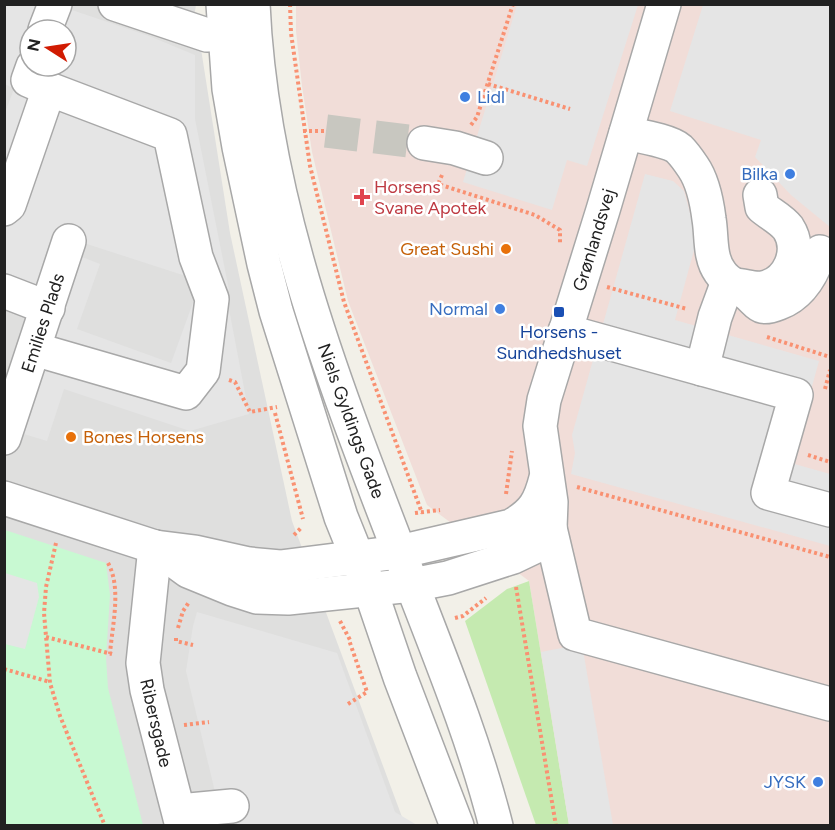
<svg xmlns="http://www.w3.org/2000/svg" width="835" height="830" viewBox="0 0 835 830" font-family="Figtree,sans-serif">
<rect width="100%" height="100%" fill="#f2f0e8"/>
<path fill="#dfdfde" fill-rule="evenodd" d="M5 5H196L195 11 230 233 292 521 405 825 5 826ZM30 30H66V66H30Z"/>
<path fill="#f1ddd8" d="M296 5H830V825H569L529 581 427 505 348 301 312 152 302 86 296 31Z"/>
<path fill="#c5eab0" d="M529 581 569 825H536L465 621 507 589Z"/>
<path fill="#c8f9d2" d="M5 530 106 563 110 595 106 658 108 688 143 825 5 826Z"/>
<g fill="#e5e5e5" fill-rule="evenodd">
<path d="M5 5H63L69 9 149 36 195 55V119L229 290 53 233 35 288 5 275 4 115 14 89 5 84ZM30 30H66V66H30Z"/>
<path d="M517 5H638L587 166 567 160 552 210 463 182Z"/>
<path d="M703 5H830V227L791 195 755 157 761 140 670 111Z"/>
<path d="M645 174 673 181 684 191 697 239 675 320 819 361 791 463 830 474V546L571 474 575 453 572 435Z"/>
<path d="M82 257 100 264 77 329 171 363 195 297 229 309 249 414 190 431 64 389 47 441 24 434Z"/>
<path d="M5 573 37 583 39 597 25 649 5 644Z"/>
<path d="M197 612 337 653 395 812 417 825H223L186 671 193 626Z"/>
<path d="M582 644 613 825H569L541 652Z"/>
</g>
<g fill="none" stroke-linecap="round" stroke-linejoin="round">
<path stroke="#c8c7c0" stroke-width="33" stroke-dasharray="33 16" stroke-linecap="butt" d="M326 131 424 143"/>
<defs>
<g id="minor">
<path d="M115 4 207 35 246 33"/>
<path d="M223 4 229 89 239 147 264 264 276 311 341 517 370 589 400 677 457 826"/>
<path d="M253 4C262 207 339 395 411 582 442 662 475 743 496 826"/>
<path d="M45 30 55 4"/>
<path d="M33 66 28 80 49 89"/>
<path d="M626 133C639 136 670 141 679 149 684 154 689 161 693 167 702 180 707 203 709 219 712 236 709 257 720 272 726 282 736 285 745 292 760 303 757 312 779 303 801 295 813 273 820 252"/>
<path d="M424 143 455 148 486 158"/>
<path d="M4 209 9 205 49 89 170 135 196 257 212 299 203 371 186 393 34 349"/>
<path d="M4 291 48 308"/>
<path d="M565 331 796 395 768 493 830 510"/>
<path d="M702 369 715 317 726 287C738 282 750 290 763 288 789 283 803 251 788 228 781 219 770 214 762 207L760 195"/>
<path d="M4 438 69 241"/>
<path d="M4 498 155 547 195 552 249 564 280 567 399 552 511 526C534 513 540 502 546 478"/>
<path d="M538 519 550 528 575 634 830 704"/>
<path d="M155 547 188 571 232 589 257 597 288 598 412 585 448 578 513 557 534 547 550 528 551 502 540 426 544 400 603 210 664 4"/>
<path d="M155 547 143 663 147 690 182 826"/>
<path d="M179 811 232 806"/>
</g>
</defs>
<use href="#minor" stroke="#a8a8a8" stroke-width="36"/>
<g stroke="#f99172" stroke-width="4" stroke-dasharray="3 3" stroke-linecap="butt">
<path d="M290 4 291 33 310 166 344 302 422 513"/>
<path d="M488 84 570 109"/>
<path d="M471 125 477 117 513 4"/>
<path d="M303 131H326"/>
<path d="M442 175 438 184 535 215 560 230V244"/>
<path d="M607 287 687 309"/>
<path d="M767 337 830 357"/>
<path d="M229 380 235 382 250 412 277 407"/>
<path d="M825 389 830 370"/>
<path d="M275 413 303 519"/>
<path d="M808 455 830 462"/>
<path d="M577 487 830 557"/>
<path d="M506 494 512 451"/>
<path d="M415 513 440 510"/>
<path d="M294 535 301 528"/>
<path d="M56 543 46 587 44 613 50 683 60 716 105 826"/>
<path d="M108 563C122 588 112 626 110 654"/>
<path d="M516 587 556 826"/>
<path d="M455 618 463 616 486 598"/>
<path d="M340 621 350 640"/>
<path d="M178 628 183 611 189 602"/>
<path d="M46 637 112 654"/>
<path d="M176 638V641L193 645"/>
<path d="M4 669 50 682"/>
<path d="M348 704 367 692 349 640"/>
<path d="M184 725 209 722"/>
</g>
<use href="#minor" stroke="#fff" stroke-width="33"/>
</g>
<g fill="#3f7fe0" stroke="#fff" stroke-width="2">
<circle cx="465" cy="97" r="6"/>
<circle cx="790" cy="174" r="6"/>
<circle cx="500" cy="309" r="6"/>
<circle cx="818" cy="782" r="6"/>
</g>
<path fill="#e0444e" stroke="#fff" stroke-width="2" d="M359 188h6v6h6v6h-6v6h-6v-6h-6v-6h6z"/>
<g fill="#e8710a" stroke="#fff" stroke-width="2">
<circle cx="506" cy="249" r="6"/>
<circle cx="71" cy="437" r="6"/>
</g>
<rect fill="#1a4fb4" stroke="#fff" stroke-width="2" x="553" y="306" width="12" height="12" rx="3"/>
<g text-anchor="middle" stroke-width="5" stroke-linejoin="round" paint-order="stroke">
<g font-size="18" fill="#366cbe" stroke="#fff" text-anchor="end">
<text x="477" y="103" text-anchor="start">Lidl</text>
<text x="778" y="180">Bilka</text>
<text x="488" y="315">Normal</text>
<text x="806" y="788">JYSK</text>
</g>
<g font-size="18" fill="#be3a42" stroke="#fff" text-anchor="start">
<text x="374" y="193">Horsens<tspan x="374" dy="21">Svane Apotek</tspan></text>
</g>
<g font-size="18" fill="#212121" stroke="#fff">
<text transform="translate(594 240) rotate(-73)" y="6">Grønlandsvej</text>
<text transform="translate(43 323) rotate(-72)" y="6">Emilies Plads</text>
<text transform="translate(351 421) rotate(70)" y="6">Niels Gyldings Gade</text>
<text transform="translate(156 723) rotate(77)" y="6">Ribersgade</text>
</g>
<g font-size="18" fill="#c56008" stroke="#fff" text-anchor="end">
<text x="494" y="255">Great Sushi</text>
<text x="83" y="443" text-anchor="start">Bones Horsens</text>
</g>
<g font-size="18" fill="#164399" stroke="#fff">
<text x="559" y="338">Horsens -<tspan x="559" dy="21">Sundhedshuset</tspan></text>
</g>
</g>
<rect width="835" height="830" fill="none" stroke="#212121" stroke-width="12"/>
<g transform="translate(48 48) rotate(282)"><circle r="28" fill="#ffffff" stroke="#a6a6a6" stroke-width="1.5"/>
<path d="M0-4.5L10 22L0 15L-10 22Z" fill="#d11b02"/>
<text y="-9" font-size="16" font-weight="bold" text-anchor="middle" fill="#212121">N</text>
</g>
</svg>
